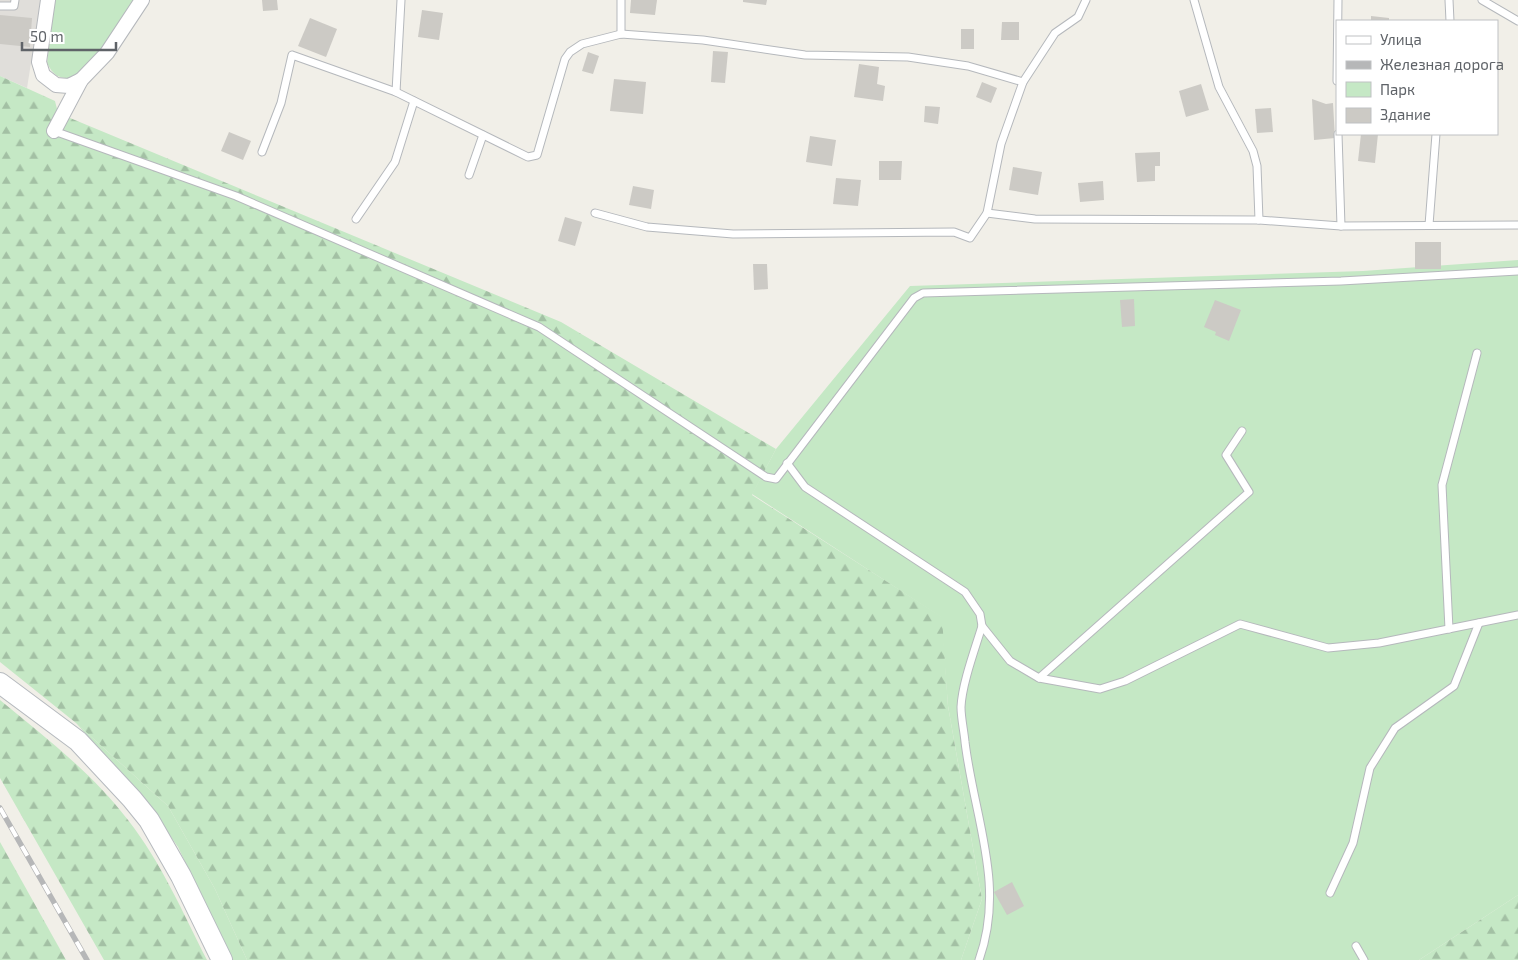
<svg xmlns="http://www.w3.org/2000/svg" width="1518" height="960" viewBox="0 0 1518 960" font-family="'Exo 2',sans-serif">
<defs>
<pattern id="forest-firs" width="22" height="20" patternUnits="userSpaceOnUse" patternTransform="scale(1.25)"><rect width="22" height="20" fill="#c5e8c5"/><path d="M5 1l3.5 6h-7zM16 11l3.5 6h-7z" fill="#a3c0a4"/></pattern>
</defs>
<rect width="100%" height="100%" fill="#f1efe8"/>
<path fill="#e0deda" d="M0 0H41L27 88 0 76Z"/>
<g fill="#c5e8c5">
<path d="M55 0H134L104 46 75 78C60 79 54 77 47 63Z"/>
<path d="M1518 260V895L1419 960H961L982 899 948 706 941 617 752 494 776 449 910 286 1363 271Z"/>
<path d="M76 723 168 806 215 889 247 960H232L178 847 149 806Z"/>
</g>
<g fill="url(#forest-firs)">
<path d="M0 76 55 101 58 113 561 322 776 449 752 495 942 617 948 706 982 899 961 960H247L215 889 168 806 76 723 0 662Z"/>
<path d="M0 700C45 737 92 773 128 820 161 862 183 913 207 960H104L0 778Z"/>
<path d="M0 842 66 960H0Z"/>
<path d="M1518 895V960H1419Z"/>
</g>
<g fill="#cccac5">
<path d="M262 0H277L278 10 263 11Z"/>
<path d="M631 0H657L655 15 630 13Z"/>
<path d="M743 0H767L766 5 743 2Z"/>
<path d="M422 10 443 13 439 40 418 37Z"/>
<path d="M0 15 32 18 30 47 0 44Z"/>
<path d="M1371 16 1389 18V21H1371Z"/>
<path d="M310 18 337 29 326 57 298 46Z"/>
<path d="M1002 22H1019V40H1001Z"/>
<rect x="961" y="29" width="13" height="20"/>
<path d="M713 51 728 52 725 83 711 82Z"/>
<path d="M588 52 599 56 593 74 582 71Z"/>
<path d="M859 64 879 67 877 84 885 86 883 101 854 97Z"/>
<path d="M614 79 646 82 643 114 610 111Z"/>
<path d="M982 82 997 88 991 103 976 97Z"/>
<path d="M1201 84 1209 110 1186 117 1179 91Z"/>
<path d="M1312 99 1326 104 1333 103 1335 138 1314 140Z"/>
<path d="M925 106 940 107 938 124 924 122Z"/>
<path d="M1271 108 1273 132 1257 133 1255 109Z"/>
<path d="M229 132 251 141 243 160 221 151Z"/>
<path d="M1361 134H1378L1375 163 1358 161Z"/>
<path d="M810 136 836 140 832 166 806 162Z"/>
<path d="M1160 152V166H1155V181L1137 182 1135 153Z"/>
<path d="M879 161H902L901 180H879Z"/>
<path d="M1013 167 1042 172 1038 195 1009 190Z"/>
<path d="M836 178 861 180 858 206 833 204Z"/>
<path d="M1103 181 1104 200 1080 202 1078 183Z"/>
<path d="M633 186 654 190 651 209 629 205Z"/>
<path d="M565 217 582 222 575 246 558 241Z"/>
<rect x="1415" y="242" width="26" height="27"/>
<path d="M753 264H767L768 289 754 290Z"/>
<path d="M1134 299 1135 326 1122 327 1120 300Z"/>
<path d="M1215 300 1241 310 1229 341 1215 335 1216 332 1204 327Z"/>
<path d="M1012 882 1024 906 1007 915 994 892Z"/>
</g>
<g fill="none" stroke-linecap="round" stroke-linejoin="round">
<defs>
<g id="service">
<path d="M1194 0 1219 87 1253 151 1257 166 1259 220"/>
<path d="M1449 0 1450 21"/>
<path d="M1482 0 1518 21"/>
<path d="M0 6H14L15 0"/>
<path d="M621 34V0"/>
<path d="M1337 81 1338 0"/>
<path d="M396 92 401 0"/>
<path d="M54 131 236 196 539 327 766 477 776 479 914 298 923 293 1341 281 1518 271"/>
<path d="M1338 134 1341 226"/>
<path d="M262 152 281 103 292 55 396 92 528 157 537 155 565 59 570 52 582 44 621 34 703 40 805 55 908 57 968 66 1023 82"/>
<path d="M469 175 483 135"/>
<path d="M595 213 647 227 733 234 954 232 970 238 987 213 1001 144 1023 82 1055 33 1078 17 1086 0"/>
<path d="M987 213 1035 219 1259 220 1341 226 1518 225"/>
<path d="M356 219 395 162 414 101"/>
<path d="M1429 225 1436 134"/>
<path d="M787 463 805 487 965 592 980 614 982 626C975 649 962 684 961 707 961 718 964 731 965 742 974 817 1006 885 979 960"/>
<path d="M982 626 1010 661 1039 678 1100 689 1125 681 1240 624 1328 648 1379 643 1518 615"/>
<path d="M1449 629 1442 485 1477 353"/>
<path d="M1039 678 1249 492 1226 455 1242 431"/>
<path d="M1330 893 1353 843 1370 768 1395 728 1454 686 1479 623"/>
<path d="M1356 946 1364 960"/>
</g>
<g id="minor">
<path d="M48 0 39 62 43 75 56 85 69 86 81 80"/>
<path d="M54 131 81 80 107 53 142 0"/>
</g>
<path id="secondary" d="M0 683 78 741 132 799 149 820 181 876 222 960"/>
</defs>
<use href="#service" stroke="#b5b8bc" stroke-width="9"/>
<use href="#minor" stroke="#b5b8bc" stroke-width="16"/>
<use href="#secondary" stroke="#b6babf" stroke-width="22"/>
<use href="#service" stroke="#fff" stroke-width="7"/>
<use href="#minor" stroke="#fff" stroke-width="14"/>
<use href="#secondary" stroke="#fff" stroke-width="20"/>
<defs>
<path id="rail" d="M0 808 87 960"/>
</defs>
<use href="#rail" stroke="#b6b7b8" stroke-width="5.5"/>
<use href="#rail" stroke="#fff" stroke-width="4" stroke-dasharray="11" stroke-linecap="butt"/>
</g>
<rect x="1336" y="20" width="162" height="115" fill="#ffffff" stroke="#bfc1c3"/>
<rect x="1346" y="36" width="25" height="8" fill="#ffffff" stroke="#bfc1c3"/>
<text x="1380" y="45" font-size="15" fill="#5f6368">Улица</text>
<rect x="1346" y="61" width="25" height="8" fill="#b6b7b8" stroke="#bfc1c3"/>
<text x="1380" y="70" font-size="15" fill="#5f6368">Железная дорога</text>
<rect x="1346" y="82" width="25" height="15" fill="#c5e8c5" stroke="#bfc1c3"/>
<text x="1380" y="95" font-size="15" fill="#5f6368">Парк</text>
<rect x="1346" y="108" width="25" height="15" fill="#cccac5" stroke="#bfc1c3"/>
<text x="1380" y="120" font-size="15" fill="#5f6368">Здание</text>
<path d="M22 42v8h94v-8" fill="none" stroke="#5f6368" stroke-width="2.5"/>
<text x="30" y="42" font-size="15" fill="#5f6368" stroke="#ffffff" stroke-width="4" paint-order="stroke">50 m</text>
</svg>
